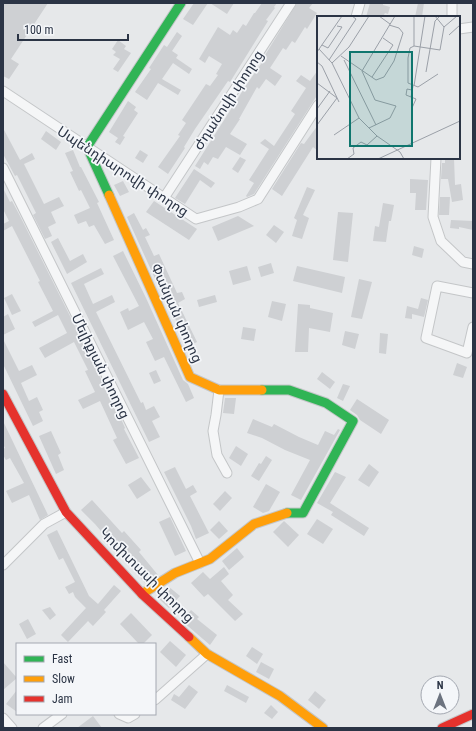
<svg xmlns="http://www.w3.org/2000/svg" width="476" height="731" viewBox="0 0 476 731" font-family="'Roboto Condensed','Noto Sans Armenian',sans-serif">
<rect width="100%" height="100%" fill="#e6e8ea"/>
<g fill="#ced0d3">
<path d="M3 3H48L11 59 19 64 9 79 3 76Z"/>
<path d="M194 3H208L193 25 183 19Z"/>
<path d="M210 3H234L227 14Z"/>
<path d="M262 3H277L274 7 275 8 266 20 268 21 245 58 230 82 228 81 195 129 184 147 185 148 168 174 158 167 180 136 178 135 186 123 182 120 206 84 210 86 218 75 216 74 222 64 209 56 205 63 199 59 218 27 230 35 233 30 237 33 243 24 246 26 254 13H255Z"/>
<path d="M297 3H313L309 8 317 13 307 29 305 27 295 43 292 41 286 50 283 48 270 68 282 76 275 86 266 79 259 89 257 87 239 119H240L230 134 247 144 240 155 226 147 218 159 213 157 208 165 204 162 200 169 195 166 245 87 263 61 262 60Z"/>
<path d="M370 3H383V5L390 7 388 14 385 13 383 17H366Z"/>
<path d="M418 3H424L422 17H415Z"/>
<path d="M177 32 182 36 172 51 178 55 176 58 192 69 189 74 173 63 162 79 181 90 178 95 158 83 147 100 135 92 151 69 149 68 164 45 167 47Z"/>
<path d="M118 40 126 46 124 49 131 53 118 72 113 69 120 59 113 55 116 52 112 49Z"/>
<path d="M318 70V94L254 194 247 197 246 196 254 183 249 180 269 149 260 143 265 139 274 146 295 114 291 111 306 88 296 81 301 75 310 81Z"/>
<path d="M128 101 136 107 134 110 138 113 123 136 125 137 120 145 115 142 118 138 109 132Z"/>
<path d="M318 125V151L313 147 282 196 272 189 301 143 304 144Z"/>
<path d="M3 128 20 160 32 153 35 159 24 164 44 204 59 197 64 206 51 212 56 223 48 227 52 236 45 239 33 215 36 213 17 175 15 176 3 154Z"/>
<path d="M46 131 61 142 56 150 41 139Z"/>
<path d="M73 150 80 167H81L99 202 97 203 114 240 105 244 94 225 89 227 86 221 78 224 74 215 90 208 81 190 79 191 70 172 73 171 65 153Z"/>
<path d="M140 150 148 155 143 163 135 158Z"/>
<path d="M240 157 246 160 238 173 232 169Z"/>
<path d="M445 158H454L455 185 461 184 463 200 452 202 448 179H441L442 163H445Z"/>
<path d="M194 169 215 183 211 188 200 180 185 204 175 198Z"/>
<path d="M410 179 428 180 426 210H415L416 193H410Z"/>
<path d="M123 181 129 192 120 196 114 185Z"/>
<path d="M307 187 315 190 303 215 309 218 302 239 292 236 297 220 294 218Z"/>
<path d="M3 188 10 202 12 201 20 216 95 366 117 414H119L125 428 124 429 139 458 126 464 113 440 117 438 100 401 83 409 78 400 95 392 85 371 88 370 74 342 45 358 39 348 67 333 58 315 35 327 32 322 53 311 38 282 40 281 12 226 3 231V224L9 221 3 209Z"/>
<path d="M440 197H450L449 215H439Z"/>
<path d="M154 201 197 229 189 240 146 212Z"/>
<path d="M383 203 394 205 391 221H389L386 242 373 241 375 226 379 227Z"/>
<path d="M338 212 353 213 348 262 333 260Z"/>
<path d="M134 213 143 230 146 228 150 235 145 237 154 256 159 254 177 293 182 292 185 299 178 303 197 342 189 346 157 283 127 217Z"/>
<path d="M238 216 254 226 218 241 212 227Z"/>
<path d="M451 220 473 221V230L459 227V229L450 228Z"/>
<path d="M274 225 284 232 276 243 266 235Z"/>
<path d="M58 238 70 261 83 254 87 262 67 274 51 242Z"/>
<path d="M414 246 424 249 422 258 412 255Z"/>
<path d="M123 251 146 298 183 380 188 384 194 398 186 402 164 357 155 361 146 342 153 339 144 322 128 330 120 312 128 308 129 311 139 306 113 256Z"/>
<path d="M271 263 274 273 261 277 258 267Z"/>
<path d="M247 266 251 280 233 285 229 271Z"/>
<path d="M297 266 345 277 342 293 293 281Z"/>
<path d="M101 268 104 274 84 284 93 304 112 295 115 302 96 312 141 403 143 402 146 410 154 406 160 417 152 421 160 437 149 442 71 283Z"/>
<path d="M359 279 372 282 362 319 351 317Z"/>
<path d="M12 294 21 311 12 315 4 298Z"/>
<path d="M215 295 217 302 199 307 197 300Z"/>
<path d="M421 298 428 300 424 317 412 314V319L405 318 407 306 418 309Z"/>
<path d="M272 301 286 304 282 321 268 317Z"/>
<path d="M298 304 310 305V308L333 313 330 332 309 328 308 352H295Z"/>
<path d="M8 314 15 329 3 335V317Z"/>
<path d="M243 327 256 329 254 341 241 339Z"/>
<path d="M345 331 359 334 355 349 342 345Z"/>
<path d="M380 333 388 334 386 354 379 353Z"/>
<path d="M3 339 19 371 32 365 37 375 21 383 29 401 37 397 43 410 39 412 43 421 33 426 3 364Z"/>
<path d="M457 363 467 367 463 378 453 375Z"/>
<path d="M156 370 161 381 154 384 149 373Z"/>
<path d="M322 372 335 382 330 389 317 379Z"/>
<path d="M343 384 350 386 343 401 337 398Z"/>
<path d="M225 398H236L234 414 223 413Z"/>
<path d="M357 399 389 420 381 434 360 420 357 415 350 410Z"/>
<path d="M253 419 272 427 274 424 299 437 318 445 325 431 334 435 338 429 340 430 301 500 291 495 310 460 285 450 262 438 247 433Z"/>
<path d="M3 421 48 515 40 520 29 495 12 503 6 491 24 483 10 458 6 460 3 455V449L5 448 3 444Z"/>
<path d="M51 431 61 453 58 455 64 470 56 474 39 436Z"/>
<path d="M236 446 248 454 241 466 229 458Z"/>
<path d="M266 456 272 460 259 481 251 476 259 463 261 464Z"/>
<path d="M369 464 379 472 369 487 358 480Z"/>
<path d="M175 467 186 489 193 485 197 492 190 496 209 533 196 539 191 526 164 472Z"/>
<path d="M335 472 346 477 330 503 369 528 364 536 331 515 333 512 317 503Z"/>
<path d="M141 477 151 490 137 499 128 485Z"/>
<path d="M266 484 280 492 269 511 263 513 253 507Z"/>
<path d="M225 491 232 498 220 511 213 504Z"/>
<path d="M92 500 122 533 124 531 141 550 139 552 158 575 145 583 95 524 81 510Z"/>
<path d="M170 517 186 551 175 556 159 522Z"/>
<path d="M317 519 333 529 323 544 307 534Z"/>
<path d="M219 521 228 531 219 539 210 530Z"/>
<path d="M284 521 299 535 288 547 273 532Z"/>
<path d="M57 530 89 596 98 604 114 585 121 591 104 610 106 612 93 626 88 621 68 642 61 635 86 608 75 597 73 592 69 594 65 587 75 582 63 558 59 560 47 535Z"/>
<path d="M237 548 244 557 229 570 222 561Z"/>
<path d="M224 567 229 574 221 581 233 595 228 600 243 614 235 621 208 594 204 597 191 583 203 572 210 579Z"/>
<path d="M168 586 180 596 169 608 157 597 163 590Z"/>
<path d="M50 607 56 615 50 620 42 610Z"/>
<path d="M191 610 199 617 197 619 217 635 210 645 182 621Z"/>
<path d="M131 613 152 635 143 644H139L120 624Z"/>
<path d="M28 619 36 634 27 639 19 624Z"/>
<path d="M170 641 186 655 176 667 160 652Z"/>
<path d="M252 647 263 654 257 664 246 656Z"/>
<path d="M3 662 17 678 3 690Z"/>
<path d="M261 662 274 669 269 679 256 672Z"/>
<path d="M189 685 198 692 185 709 171 700 174 694 179 697Z"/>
<path d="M227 685 249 697 246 703 224 691Z"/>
<path d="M17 690V712L6 704Z"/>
<path d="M315 691 326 700 319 709 308 700Z"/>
<path d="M271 705 278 712 272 719 264 713Z"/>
<path d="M93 716 102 728H77Z"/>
</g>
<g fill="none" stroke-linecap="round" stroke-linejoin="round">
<defs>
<g id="street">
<path d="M452 3V17"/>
<path d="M356 17 360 3"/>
<path d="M459 29 473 27"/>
<path d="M3 91 196 219 239 207 258 199 318 105"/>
<path d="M436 158 433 217 441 241 463 262 473 264"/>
<path d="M3 168 200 563"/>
<path d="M164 198 291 3"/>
<path d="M473 293 437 286 426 338 467 353 473 327"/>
<path d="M219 390 216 415 213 431 217 455 227 473"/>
<path d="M3 565 44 524 66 512"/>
<path d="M155 700 207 654"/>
<path d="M119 714 128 718 135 714"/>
<path d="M3 718 12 728"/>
<path d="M43 728 62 714"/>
</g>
<g id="fast">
<path d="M109 195 87 147 181 3"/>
<path d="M262 390H289L326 403 353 421 303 513H287"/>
</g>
<g id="slow">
<path d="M109 195 190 377 219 390H262"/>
<path d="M142 594 175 573 210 559 254 524 287 513"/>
<path d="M189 637 207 654 280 696 323 728"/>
</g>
<g id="jam">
<path d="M3 394 66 512 143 595 189 637"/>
<path d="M442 728 473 714"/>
</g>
</defs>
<use href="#street" stroke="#c4c6c8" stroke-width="11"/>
<use href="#fast" stroke="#c4c6c8" stroke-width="11"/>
<use href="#slow" stroke="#c4c6c8" stroke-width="11"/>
<use href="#jam" stroke="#c4c6c8" stroke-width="11"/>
<use href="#street" stroke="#f5f6f7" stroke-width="9"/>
<use href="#fast" stroke="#30b455" stroke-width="9"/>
<use href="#slow" stroke="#ff9f0a" stroke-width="9"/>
<use href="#jam" stroke="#e5322d" stroke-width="9"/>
</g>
<g text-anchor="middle" stroke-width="3.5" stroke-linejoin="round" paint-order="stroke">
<g font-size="14" fill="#2b3445" stroke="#f4f6f9">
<text transform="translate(228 100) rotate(-57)" y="5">Ժդանովի փողոց</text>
<text transform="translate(123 171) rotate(33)" y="5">Սպենդիարովի փողոց</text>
<text transform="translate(177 313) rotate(66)" y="5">Փանյան փողոց</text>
<text transform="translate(101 366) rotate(64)" y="5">Մելիքյան փողոց</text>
<text transform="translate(147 575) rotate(45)" y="5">Կոմիտասի փողոց</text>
</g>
</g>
<g transform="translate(317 16)">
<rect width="143" height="143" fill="#e6e8ea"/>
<path fill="none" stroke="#9ba0a8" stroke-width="1" d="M62 0 73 8M118 0 127 11M132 19 143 9M5 29 11 32 25 11 20 10M97 30 93 32 91 42V67L101 71 121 58M97 30 123 34 127 11 140 0M97 30V0M2 33 15 47 42 102 60 120 83 136 87 143M0 36 25 0M24 40 59 64 67 61 77 45 86 17 82 12 72 9M12 44 39 3 35 0M27 44 59 109M0 46 5 50 22 86M15 47 32 31 52 0M109 56 118 5 123 0M55 61 76 29 66 22M0 67 20 82 0 109M97 70 108 0M95 74 90 73 89 79 94 81 96 70M94 81 99 83 95 92M0 93 13 75M52 112 73 102 79 90 58 84 45 55 78 0M17 119 42 102M30 143 37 138 36 132 44 126 50 129 60 120M61 143 143 105"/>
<path fill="#0f766e" fill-opacity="0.15" stroke="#0f766e" stroke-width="2" d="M33 36H95V130H33Z"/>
<rect width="143" height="143" fill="none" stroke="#2b3445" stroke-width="2"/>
</g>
<rect width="476" height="731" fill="none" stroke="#2b3445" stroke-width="8"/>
<rect x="16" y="643" width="140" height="72" fill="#f4f6f9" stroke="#a4a8b1"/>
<rect x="24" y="656" width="20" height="6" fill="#30b455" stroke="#a4a8b1"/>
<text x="52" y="663" font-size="12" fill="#2b3445">Fast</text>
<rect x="24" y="676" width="20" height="6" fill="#ff9f0a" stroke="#a4a8b1"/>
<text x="52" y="683" font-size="12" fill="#2b3445">Slow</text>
<rect x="24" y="696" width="20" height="6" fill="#e5322d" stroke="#a4a8b1"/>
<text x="52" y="703" font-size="12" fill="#2b3445">Jam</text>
<g transform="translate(440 695)"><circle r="19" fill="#f4f6f9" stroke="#a4a8b1"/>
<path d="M0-3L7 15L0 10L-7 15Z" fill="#6c737f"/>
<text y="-6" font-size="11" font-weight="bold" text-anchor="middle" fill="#2b3445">N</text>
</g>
<path d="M18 34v6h110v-6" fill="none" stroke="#2b3445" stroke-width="2"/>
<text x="24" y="34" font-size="12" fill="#2b3445" stroke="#f4f6f9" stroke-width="3" paint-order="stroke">100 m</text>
</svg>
